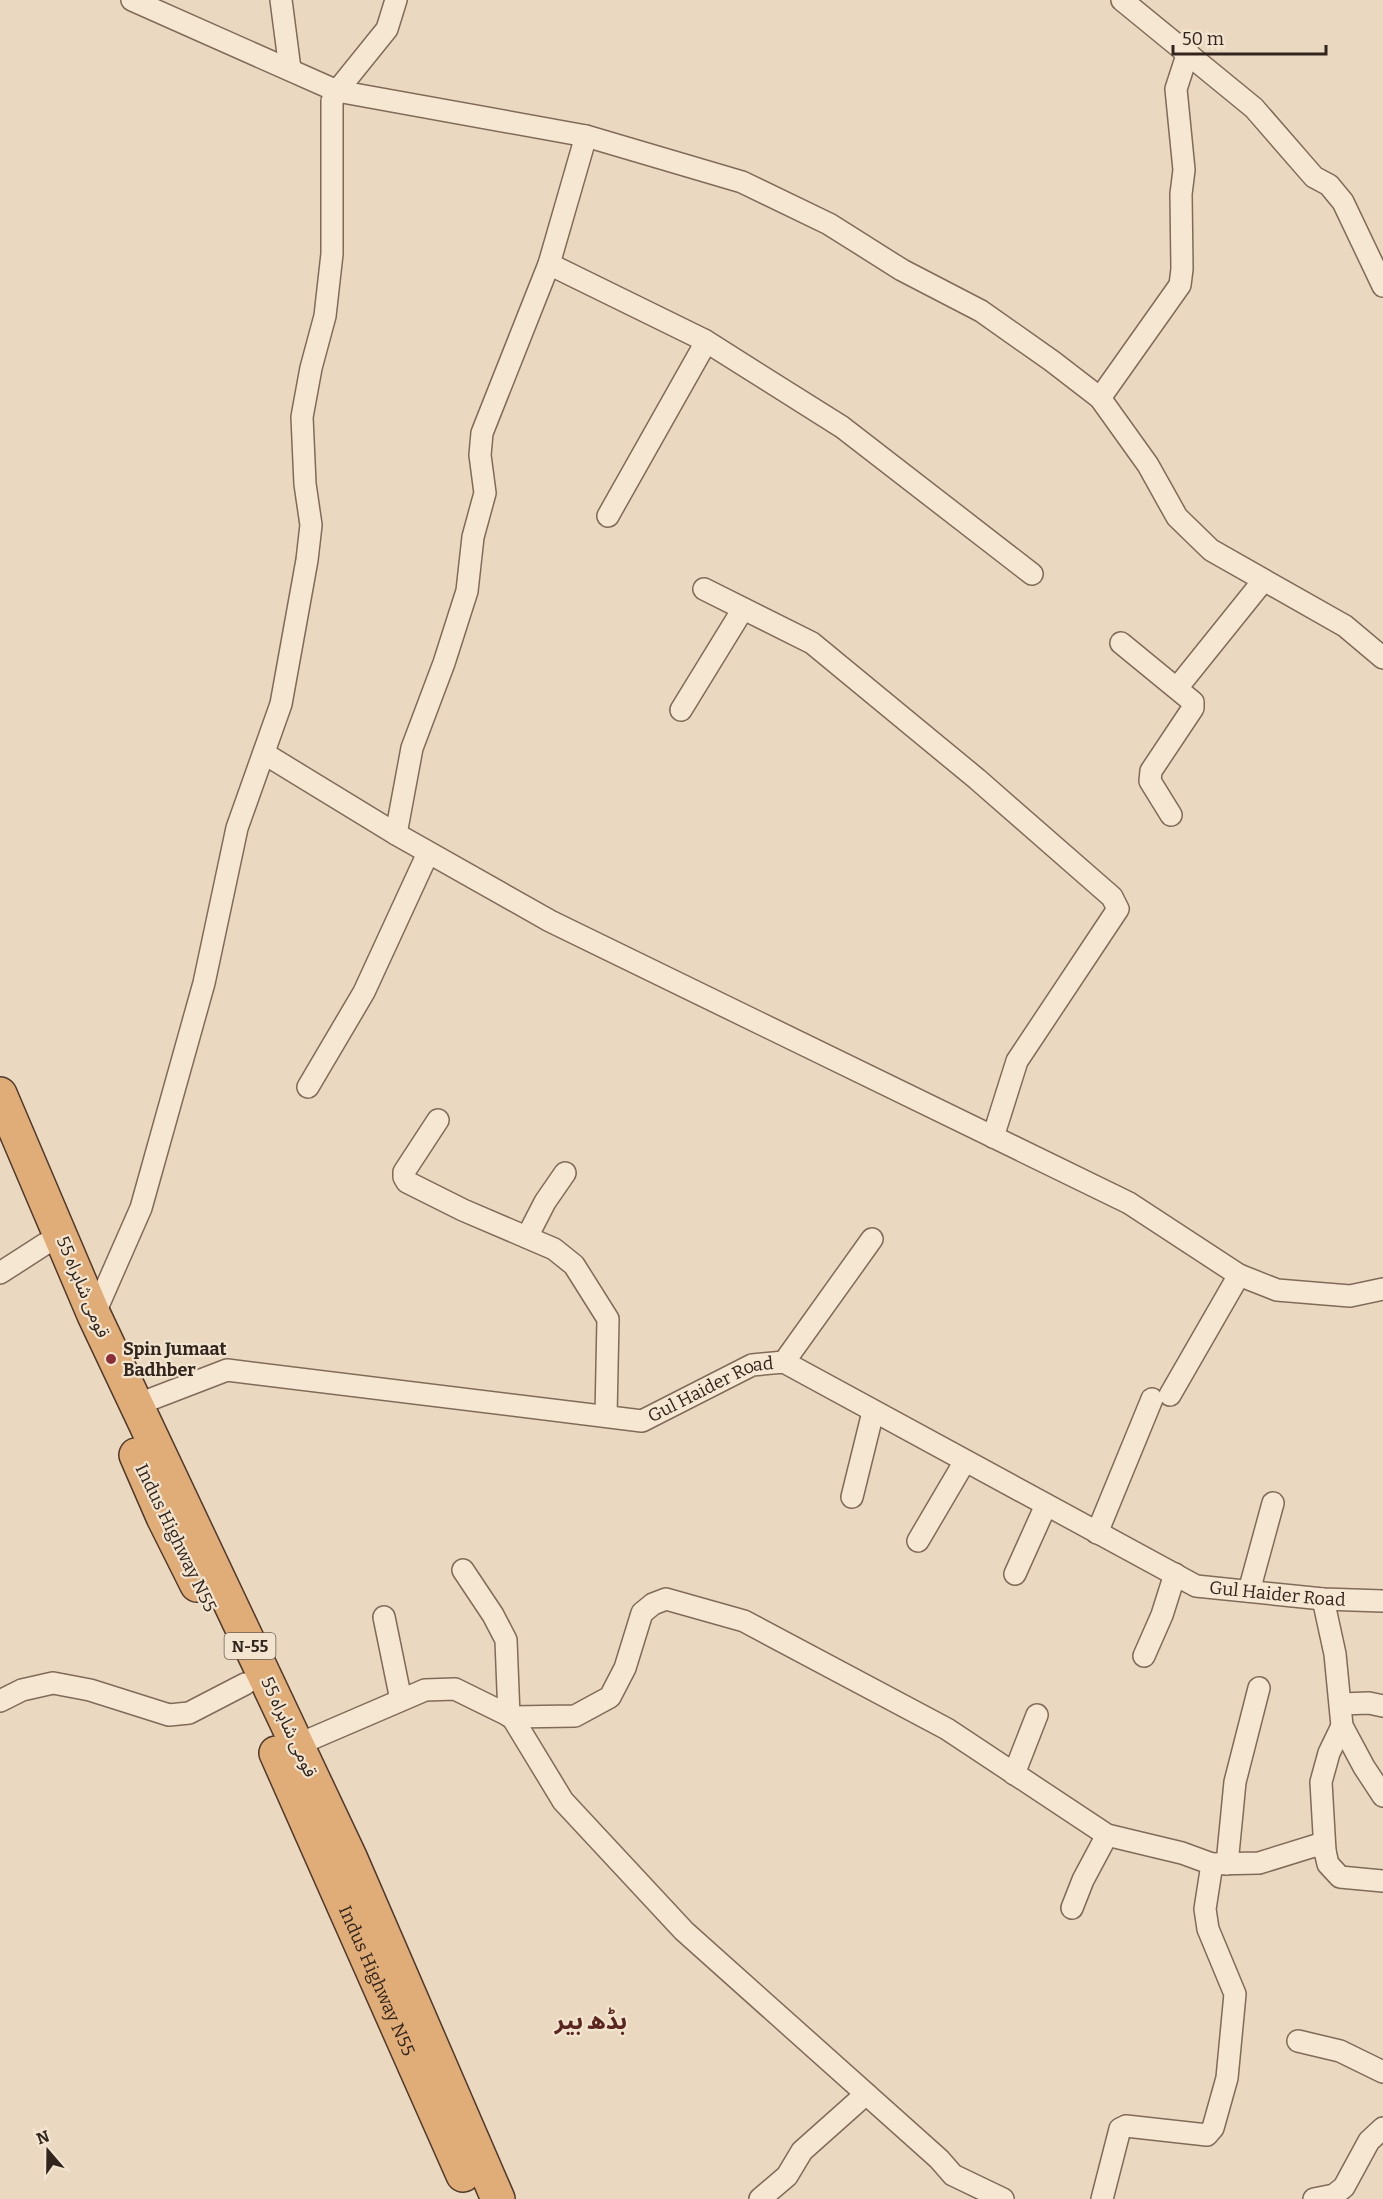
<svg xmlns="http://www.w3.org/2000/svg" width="1383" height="2199" viewBox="0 0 1383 2199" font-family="Bitter,'Noto Sans Arabic',serif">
<rect width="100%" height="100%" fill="#ead9c0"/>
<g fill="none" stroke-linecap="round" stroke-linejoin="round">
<defs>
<g id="minor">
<path d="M132 0 337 91 586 136 742 182 829 224 902 270 981 311 1052 361 1100 398 1148 465 1177 517 1211 550 1345 626 1383 658"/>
<path d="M281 0 290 69"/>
<path d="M1122 0 1254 108 1314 177 1329 185 1343 202 1383 286"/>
<path d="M549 264 704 340 701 351 608 516"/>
<path d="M704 340 842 427 1032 574"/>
<path d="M1100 398 1180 285 1182 269 1181 194 1184 170 1176 89 1188 52"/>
<path d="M704 589 812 643 977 779 1112 897 1118 909 1017 1061 993 1137"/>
<path d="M1121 643 1193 702V708L1151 771 1150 781 1171 815"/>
<path d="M1177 688 1263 581"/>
<path d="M681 710 743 609"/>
<path d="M265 754 396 834 550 921 1129 1203 1239 1275 1277 1290 1350 1296 1383 1289"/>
<path d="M396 834 412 748 444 663 467 591 473 537 485 493 480 455 482 433 549 264 586 136"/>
<path d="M308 1087 364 992 428 853"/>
<path d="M438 1120 404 1172V1177L407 1182 463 1210 554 1249 574 1265 608 1319 606 1416"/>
<path d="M527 1237 545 1202 565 1173"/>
<path d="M0 1273 45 1244"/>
<path d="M94 1315 141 1208 204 983 237 828 281 704 307 560 311 525 305 484 302 417 311 368 325 316 332 254V101L337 91 387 29 396 0"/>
<path d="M784 1362 872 1239"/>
<path d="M1170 1395 1239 1275"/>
<path id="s1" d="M136 1405 227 1370 642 1421 752 1365 784 1362 1196 1586 1323 1599 1383 1601"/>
<path d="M852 1497 873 1412"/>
<path d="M1097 1533 1152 1399"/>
<path d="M918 1541 965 1461"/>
<path d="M463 1570 493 1615 506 1640 509 1716"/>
<path d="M1015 1574 1046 1505"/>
<path d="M1249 1591 1273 1503"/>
<path d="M1323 1599 1335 1654 1342 1726 1364 1767 1383 1796"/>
<path d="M384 1617 401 1700"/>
<path d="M1144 1656 1162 1615 1175 1574"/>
<path d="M0 1701 22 1690 53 1683 90 1690 169 1715 189 1713 245 1684"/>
<path d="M1341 1704 1369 1703 1383 1706"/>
<path d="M512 1717 563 1801 684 1931 939 2159 953 2175 1003 2199"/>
<path d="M297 1745 425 1690 455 1689 512 1717 575 1716 610 1697 625 1668 642 1613 653 1604 666 1599 744 1621 947 1729 1107 1835 1182 1853 1212 1864 1259 1863 1317 1845 1325 1851 1328 1864 1340 1877 1383 1881"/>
<path d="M1014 1774 1037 1715"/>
<path d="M1325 1851 1321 1782 1329 1753 1342 1726"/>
<path d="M1227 1864 1235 1782 1259 1688"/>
<path d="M1072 1908 1083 1880 1107 1835"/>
<path d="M1298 2041 1340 2051 1383 2072"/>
<path d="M760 2199 787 2176 802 2151 866 2094"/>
<path d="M1102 2199 1120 2129 1126 2126 1207 2135 1213 2128 1227 2078 1235 1994 1208 1929 1205 1909 1212 1864"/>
<path d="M1314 2199 1334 2195 1344 2187 1369 2141 1383 2128"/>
</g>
<g id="trunk">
<path d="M0 1094 94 1315 350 1857 498 2199"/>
<path d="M136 1455 163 1517 197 1585"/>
<path id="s2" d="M276 1753 463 2175"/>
</g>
</defs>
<use href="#minor" stroke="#816a59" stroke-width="24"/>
<use href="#trunk" stroke="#4f392d" stroke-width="36"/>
<use href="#minor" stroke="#f6e7d2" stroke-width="21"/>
<use href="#trunk" stroke="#e0ac77" stroke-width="33"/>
</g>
<circle fill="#8c2e39" stroke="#f2e4cf" stroke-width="2" cx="111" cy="1359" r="6"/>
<g text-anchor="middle" stroke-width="4.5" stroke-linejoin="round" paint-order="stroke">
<rect fill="#f2e4cf" stroke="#6c5e52" stroke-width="1.5" x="224.5" y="1633" width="51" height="26" rx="4.5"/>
<g font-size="16" font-weight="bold" fill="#32251d">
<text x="250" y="1652">N-55</text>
</g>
<g font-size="18" fill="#32251d" stroke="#f2e4cf">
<text transform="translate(83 1287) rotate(67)" y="6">قومی شاہراہ 55</text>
<text dy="6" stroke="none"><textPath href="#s1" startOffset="592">Gul Haider Road</textPath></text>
<text transform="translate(176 1538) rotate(64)" y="6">Indus Highway N55</text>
<text dy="6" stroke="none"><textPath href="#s1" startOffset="1222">Gul Haider Road</textPath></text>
<text transform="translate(289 1727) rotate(65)" y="6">قومی شاہراہ 55</text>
<text dy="6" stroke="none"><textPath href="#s2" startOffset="249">Indus Highway N55</textPath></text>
</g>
<g font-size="18" font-weight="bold" fill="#32251d" stroke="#f2e4cf" text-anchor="start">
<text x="123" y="1355">Spin Jumaat<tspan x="123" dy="21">Badhber</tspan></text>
</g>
<g font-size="24" font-weight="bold" fill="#5b251f" stroke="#f2e4cf">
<text x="591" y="2029">بڈھ بیر</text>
</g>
</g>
<g transform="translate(48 2151) rotate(340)" stroke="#f2e4cf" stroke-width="4.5" paint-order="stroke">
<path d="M0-4.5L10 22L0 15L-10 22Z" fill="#32251d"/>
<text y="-9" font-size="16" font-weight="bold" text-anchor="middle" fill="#32251d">N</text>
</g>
<path d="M1173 45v9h153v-9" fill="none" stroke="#32251d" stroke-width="3"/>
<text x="1182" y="45" font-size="18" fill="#32251d" stroke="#f2e4cf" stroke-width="4.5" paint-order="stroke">50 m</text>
</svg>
